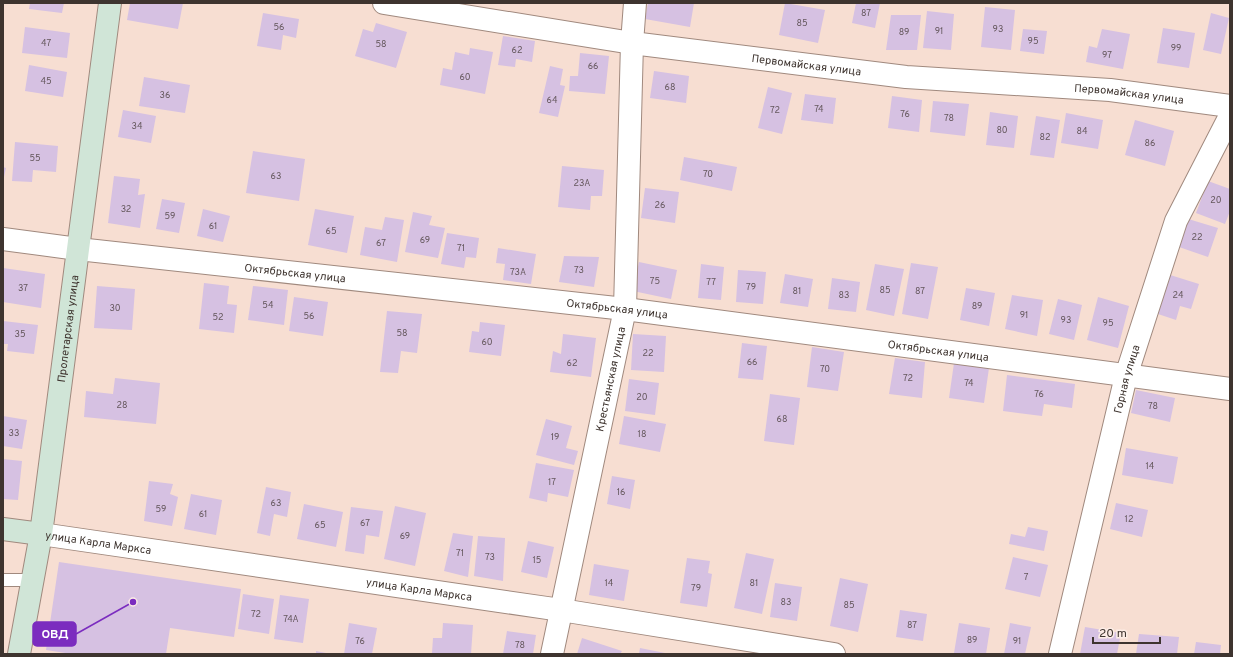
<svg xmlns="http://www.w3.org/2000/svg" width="1233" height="657" viewBox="0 0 1233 657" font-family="Overpass,sans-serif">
<rect width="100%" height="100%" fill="#f7ded2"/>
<g fill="#d6c1e2">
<path d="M30 3H64L62 13 29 9Z"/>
<path d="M130 3H183L178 29 127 20Z"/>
<path d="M648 3H694L690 27 645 19Z"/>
<path d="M785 3 825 10 818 43 779 35Z"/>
<path d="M856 3H880L875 28 852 23Z"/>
<path d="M985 7 1015 10 1011 50 981 47Z"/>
<path d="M927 11 954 14 951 50 923 48Z"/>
<path d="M263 13 299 19 296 38 283 35 281 50 257 46Z"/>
<path d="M1211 13 1229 18 1221 54 1203 50Z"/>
<path d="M891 15H921L917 50H886Z"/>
<path d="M376 23 407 32 396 68 355 56 363 29 373 32Z"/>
<path d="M25 27 70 33 67 58 22 53Z"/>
<path d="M1163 28 1195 33 1189 68 1157 63Z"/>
<path d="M1023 29 1047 31 1044 54 1020 51Z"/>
<path d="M1102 29 1130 34 1123 69 1086 62 1089 46 1097 48Z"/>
<path d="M503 36 535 41 532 62 516 59 515 67 498 65Z"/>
<path d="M470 48 493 52 485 94 440 85 443 68 452 70 455 52 469 55Z"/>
<path d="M580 53 609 56 605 94 569 91 570 76H578Z"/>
<path d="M29 65 67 72 63 97 25 91Z"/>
<path d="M550 66 563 69 560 85 565 86 558 117 539 113Z"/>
<path d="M654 71 689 76 686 103 650 98Z"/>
<path d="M144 77 190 85 185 113 139 106Z"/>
<path d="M768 87 792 93 782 134 758 128Z"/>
<path d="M805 94 836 98 833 124 801 120Z"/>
<path d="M892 96 922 100 919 132 888 128Z"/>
<path d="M933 101 969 104 965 136 930 132Z"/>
<path d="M123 110 156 116 151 143 118 137Z"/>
<path d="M990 112 1018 116 1014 148 986 145Z"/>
<path d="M1066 113 1103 120 1098 149 1061 143Z"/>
<path d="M1036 116 1060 120 1054 158 1030 155Z"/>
<path d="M1135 120 1174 131 1165 166 1125 155Z"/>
<path d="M15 142 58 146 56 172 33 170 32 182 12 181Z"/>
<path d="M253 151 305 159 299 201 246 193Z"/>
<path d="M684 157 737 167 732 191 680 180Z"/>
<path d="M562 166 604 170 602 196H591L590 210 558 207Z"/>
<path d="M3 167 6 168 4 177H3Z"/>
<path d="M114 176 140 179 138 195 145 194 140 228 108 223Z"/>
<path d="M1208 181 1230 189V211L1225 224 1196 213Z"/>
<path d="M645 188 679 192 675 223 641 218Z"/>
<path d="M162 199 185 203 179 233 156 229Z"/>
<path d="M203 209 230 216 223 242 197 236Z"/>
<path d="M315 209 354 216 347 253 308 245Z"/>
<path d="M413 212 432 216 429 225 445 228 438 258 405 252Z"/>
<path d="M385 217 404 220 397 262 360 255 365 227 382 230Z"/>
<path d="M1185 218 1218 228 1208 257 1176 246Z"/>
<path d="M447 233 479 238 476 258 466 257 464 268 441 264Z"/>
<path d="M498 248 536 254 531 284 503 280 505 264 496 263Z"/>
<path d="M564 256 599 257 594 287 559 282Z"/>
<path d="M639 262 677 270 671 299 633 291Z"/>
<path d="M911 263 938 267 928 319 902 314Z"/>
<path d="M701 264 724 267 721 300 698 298Z"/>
<path d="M875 264 904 269 894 316 866 310Z"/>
<path d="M3 268 45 274 41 308 3 302Z"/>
<path d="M738 270 766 272 763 304 736 302Z"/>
<path d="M785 274 813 279 808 307 780 303Z"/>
<path d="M1167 274 1199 284 1191 309 1180 306 1176 320 1155 313Z"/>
<path d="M832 278 860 282 856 312 828 309Z"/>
<path d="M204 283 229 286 227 304 237 305 234 333 199 329Z"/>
<path d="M97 286 135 289 132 330 94 328Z"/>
<path d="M253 286 288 290 284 325 248 320Z"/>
<path d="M966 288 995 293 989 326 960 320Z"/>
<path d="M1012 295 1043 300 1037 336 1005 329Z"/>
<path d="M294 297 328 302 323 336 289 331Z"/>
<path d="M1098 297 1129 306 1118 348 1087 340Z"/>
<path d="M1058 299 1082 305 1074 340 1049 334Z"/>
<path d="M387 311 422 314 417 353 401 351 398 373 380 372Z"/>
<path d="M3 321 38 325 34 354 7 351 8 344H3Z"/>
<path d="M480 322 505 325 501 356 469 352 472 331 479 332Z"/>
<path d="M563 334 596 338 591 377 550 372 553 351 561 354Z"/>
<path d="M633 334 666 336 664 372 631 370Z"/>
<path d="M742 343 767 346 763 380 738 378Z"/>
<path d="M812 347 844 352 838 391 807 387Z"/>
<path d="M895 358 925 362 922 398 889 394Z"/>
<path d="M954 363 989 368 984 403 949 398Z"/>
<path d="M1007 375 1075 384 1072 408 1044 404 1042 416 1003 411Z"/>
<path d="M115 378 160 383 156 424 84 417 86 391 113 394Z"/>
<path d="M629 379 659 383 655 415 625 411Z"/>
<path d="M1136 390 1175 398 1170 422 1131 413Z"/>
<path d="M770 394 800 398 794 445 764 441Z"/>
<path d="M3 416 27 420 22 449 3 446Z"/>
<path d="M624 416 666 424 660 452 619 444Z"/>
<path d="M546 419 572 426 566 448 578 451 574 465 536 455Z"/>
<path d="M1126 448 1178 457 1173 484 1122 475Z"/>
<path d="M3 459 22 461 18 500 3 499Z"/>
<path d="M536 463 574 470 568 497 548 493 547 502 529 498Z"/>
<path d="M612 476 635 480 630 509 607 504Z"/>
<path d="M149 481 173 484 170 494 178 497 172 526 144 521Z"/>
<path d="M266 487 291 492 287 517 274 514 270 536 257 533Z"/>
<path d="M191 494 222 500 216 535 184 529Z"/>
<path d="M1116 503 1148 510 1142 537 1110 529Z"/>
<path d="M304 504 343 512 336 547 297 539Z"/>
<path d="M395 506 426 513 415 566 384 559Z"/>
<path d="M351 507 383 511 379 537 366 535 364 554 345 551Z"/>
<path d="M1028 527 1048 531 1044 551 1009 544 1011 534 1025 537Z"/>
<path d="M453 533 473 536 468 577 444 571Z"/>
<path d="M478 536 505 538 503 581 474 576Z"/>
<path d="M528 541 554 547 547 578 521 572Z"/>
<path d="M746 553 774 559 762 614 734 608Z"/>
<path d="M1013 557 1048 565 1040 597 1005 589Z"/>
<path d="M687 558 710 561 708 573 712 574 707 607 680 603Z"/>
<path d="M59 562 241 589 234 637 170 628 166 654H72L46 650Z"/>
<path d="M594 564 629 570 624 601 589 595Z"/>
<path d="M840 578 868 584 858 632 830 626Z"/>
<path d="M775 583 802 587 797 621 770 617Z"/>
<path d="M243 594 274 599 269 634 238 629Z"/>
<path d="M280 595 309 599 303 643 274 639Z"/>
<path d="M900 610 927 614 923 641 896 637Z"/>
<path d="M349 623 377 628 372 654H344Z"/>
<path d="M443 623 473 625 471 654 432 653 433 638H442Z"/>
<path d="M959 623 990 628 986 654 954 653Z"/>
<path d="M1010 623 1031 627 1025 654H1004Z"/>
<path d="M1085 627 1121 633 1117 654H1080Z"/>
<path d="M507 631 536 635 533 654H503Z"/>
<path d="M1139 634 1179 637 1177 654H1136Z"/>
<path d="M582 638 622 651 620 654H577Z"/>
<path d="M1196 642 1221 645 1220 654H1194Z"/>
<path d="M640 648 665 653V654H639Z"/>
<path d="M316 651 326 653V654H316Z"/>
</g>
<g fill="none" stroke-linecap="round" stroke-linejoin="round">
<defs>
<path id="lane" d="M3 580H33"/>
<g id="street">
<path id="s1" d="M384 3 632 43 906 77 1110 90 1230 106"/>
<path id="s2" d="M3 239 78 249 625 309 1230 389"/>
<path id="s3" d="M41 534 561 610 834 654"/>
<path id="s4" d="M552 654 625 309 632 43 635 3"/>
<path id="s5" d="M1060 654 1126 376 1176 221 1230 116"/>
</g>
<g id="secondary">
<path d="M3 529 41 534"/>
<path id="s6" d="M19 654 41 534 110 3"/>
</g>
</defs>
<use href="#lane" stroke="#a0897e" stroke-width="14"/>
<use href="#street" stroke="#a0897e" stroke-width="24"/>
<use href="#secondary" stroke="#a0897e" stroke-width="24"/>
<use href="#lane" stroke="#fff" stroke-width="12"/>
<use href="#street" stroke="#fff" stroke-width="22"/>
<use href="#secondary" stroke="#d0e5d7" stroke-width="22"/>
</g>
<g text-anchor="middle" stroke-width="3.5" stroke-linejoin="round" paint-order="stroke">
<g font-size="9" fill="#64575c">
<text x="866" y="16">87</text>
<text x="802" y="26">85</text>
<text x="279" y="30">56</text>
<text x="998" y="32">93</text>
<text x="939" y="34">91</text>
<text x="904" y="35">89</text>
<text x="1033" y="44">95</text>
<text x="46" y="46">47</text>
<text x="381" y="47">58</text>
<text x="1176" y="51">99</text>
<text x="517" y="53">62</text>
<text x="1107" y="58">97</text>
<text x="593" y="69">66</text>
<text x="465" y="80">60</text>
<text x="46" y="84">45</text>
<text x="670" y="90">68</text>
<text x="165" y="98">36</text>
<text x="552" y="103">64</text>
<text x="819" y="112">74</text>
<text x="775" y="113">72</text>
<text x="905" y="117">76</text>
<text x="949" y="121">78</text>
<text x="137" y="129">34</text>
<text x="1002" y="133">80</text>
<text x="1082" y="134">84</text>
<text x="1045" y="140">82</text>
<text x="1150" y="146">86</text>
<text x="35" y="161">55</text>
<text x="708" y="177">70</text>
<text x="276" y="179">63</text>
<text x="582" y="186">23А</text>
<text x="1216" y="203">20</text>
<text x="660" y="208">26</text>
<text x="126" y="212">32</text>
<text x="170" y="219">59</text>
<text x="213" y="229">61</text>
<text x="331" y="234">65</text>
<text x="1197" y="240">22</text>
<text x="425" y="243">69</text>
<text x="381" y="246">67</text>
<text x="461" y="251">71</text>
<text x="579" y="273">73</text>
<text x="518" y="275">73А</text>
<text x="655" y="284">75</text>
<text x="711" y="285">77</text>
<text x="751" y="290">79</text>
<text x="23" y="291">37</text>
<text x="885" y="293">85</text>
<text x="797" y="294">81</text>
<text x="920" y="294">87</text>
<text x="844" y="298">83</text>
<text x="1178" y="298">24</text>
<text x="268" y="308">54</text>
<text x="977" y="309">89</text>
<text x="115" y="311">30</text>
<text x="1024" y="318">91</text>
<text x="309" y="319">56</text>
<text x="218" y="320">52</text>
<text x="1066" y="323">93</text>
<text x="1108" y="326">95</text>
<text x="402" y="336">58</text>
<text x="20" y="337">35</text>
<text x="487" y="345">60</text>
<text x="648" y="356">22</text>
<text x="752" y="365">66</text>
<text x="572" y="366">62</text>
<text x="825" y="372">70</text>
<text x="908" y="381">72</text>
<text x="969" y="386">74</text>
<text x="1039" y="397">76</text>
<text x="642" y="400">20</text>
<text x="122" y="408">28</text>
<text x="1153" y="409">78</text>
<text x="782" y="422">68</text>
<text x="14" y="436">33</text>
<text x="642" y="437">18</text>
<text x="555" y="440">19</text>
<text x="1150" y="469">14</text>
<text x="552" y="485">17</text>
<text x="621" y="495">16</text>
<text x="276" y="506">63</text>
<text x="161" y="512">59</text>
<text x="203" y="517">61</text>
<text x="1129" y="522">12</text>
<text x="365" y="526">67</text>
<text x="320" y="528">65</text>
<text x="405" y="539">69</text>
<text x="460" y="556">71</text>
<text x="490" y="560">73</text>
<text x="537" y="563">15</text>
<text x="1026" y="580">7</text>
<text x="609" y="586">14</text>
<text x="754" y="586">81</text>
<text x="696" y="591">79</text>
<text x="786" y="605">83</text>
<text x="849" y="608">85</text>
<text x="256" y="617">72</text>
<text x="291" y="622">74А</text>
<text x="912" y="628">87</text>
<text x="972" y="643">89</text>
<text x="360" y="644">76</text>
<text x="1017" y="644">91</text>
<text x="520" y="648">78</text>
</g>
<g font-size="11" fill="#3e342f" stroke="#fdede6">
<text dy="4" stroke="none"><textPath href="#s1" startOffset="427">Первомайская улица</textPath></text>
<text dy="4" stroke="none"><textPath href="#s1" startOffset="751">Первомайская улица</textPath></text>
<text dy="4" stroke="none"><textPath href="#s2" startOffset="294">Октябрьская улица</textPath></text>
<text dy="4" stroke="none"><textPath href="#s2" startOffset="618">Октябрьская улица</textPath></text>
<text dy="4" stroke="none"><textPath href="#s6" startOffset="329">Пролетарская улица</textPath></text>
<text dy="4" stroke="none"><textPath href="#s2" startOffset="942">Октябрьская улица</textPath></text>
<text dy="4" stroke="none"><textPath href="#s4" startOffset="281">Крестьянская улица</textPath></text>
<text dy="4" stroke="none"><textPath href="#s5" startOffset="283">Горная улица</textPath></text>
<text dy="4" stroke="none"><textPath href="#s3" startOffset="58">улица Карла Маркса</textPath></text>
<text dy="4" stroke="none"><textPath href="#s3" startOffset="382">улица Карла Маркса</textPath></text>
</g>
</g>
<path fill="none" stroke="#7b2cbf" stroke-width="1.5" d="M133 602L76 634"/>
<circle fill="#7b2cbf" stroke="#fdede6" stroke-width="1.5" cx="133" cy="602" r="4"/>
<rect fill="#7b2cbf" stroke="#7b2cbf" stroke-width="1.5" x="33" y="622" width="43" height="24" rx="4"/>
<g font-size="12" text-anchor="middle" font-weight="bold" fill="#fff">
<text x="55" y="638">ОВД</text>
</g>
<rect width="1233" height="657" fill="none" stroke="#3e342f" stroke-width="8"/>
<path d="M1093 637v6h67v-6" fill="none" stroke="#3e342f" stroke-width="2"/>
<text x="1099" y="637" font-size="12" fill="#3e342f" stroke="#fdede6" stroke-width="3" paint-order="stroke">20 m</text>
</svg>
